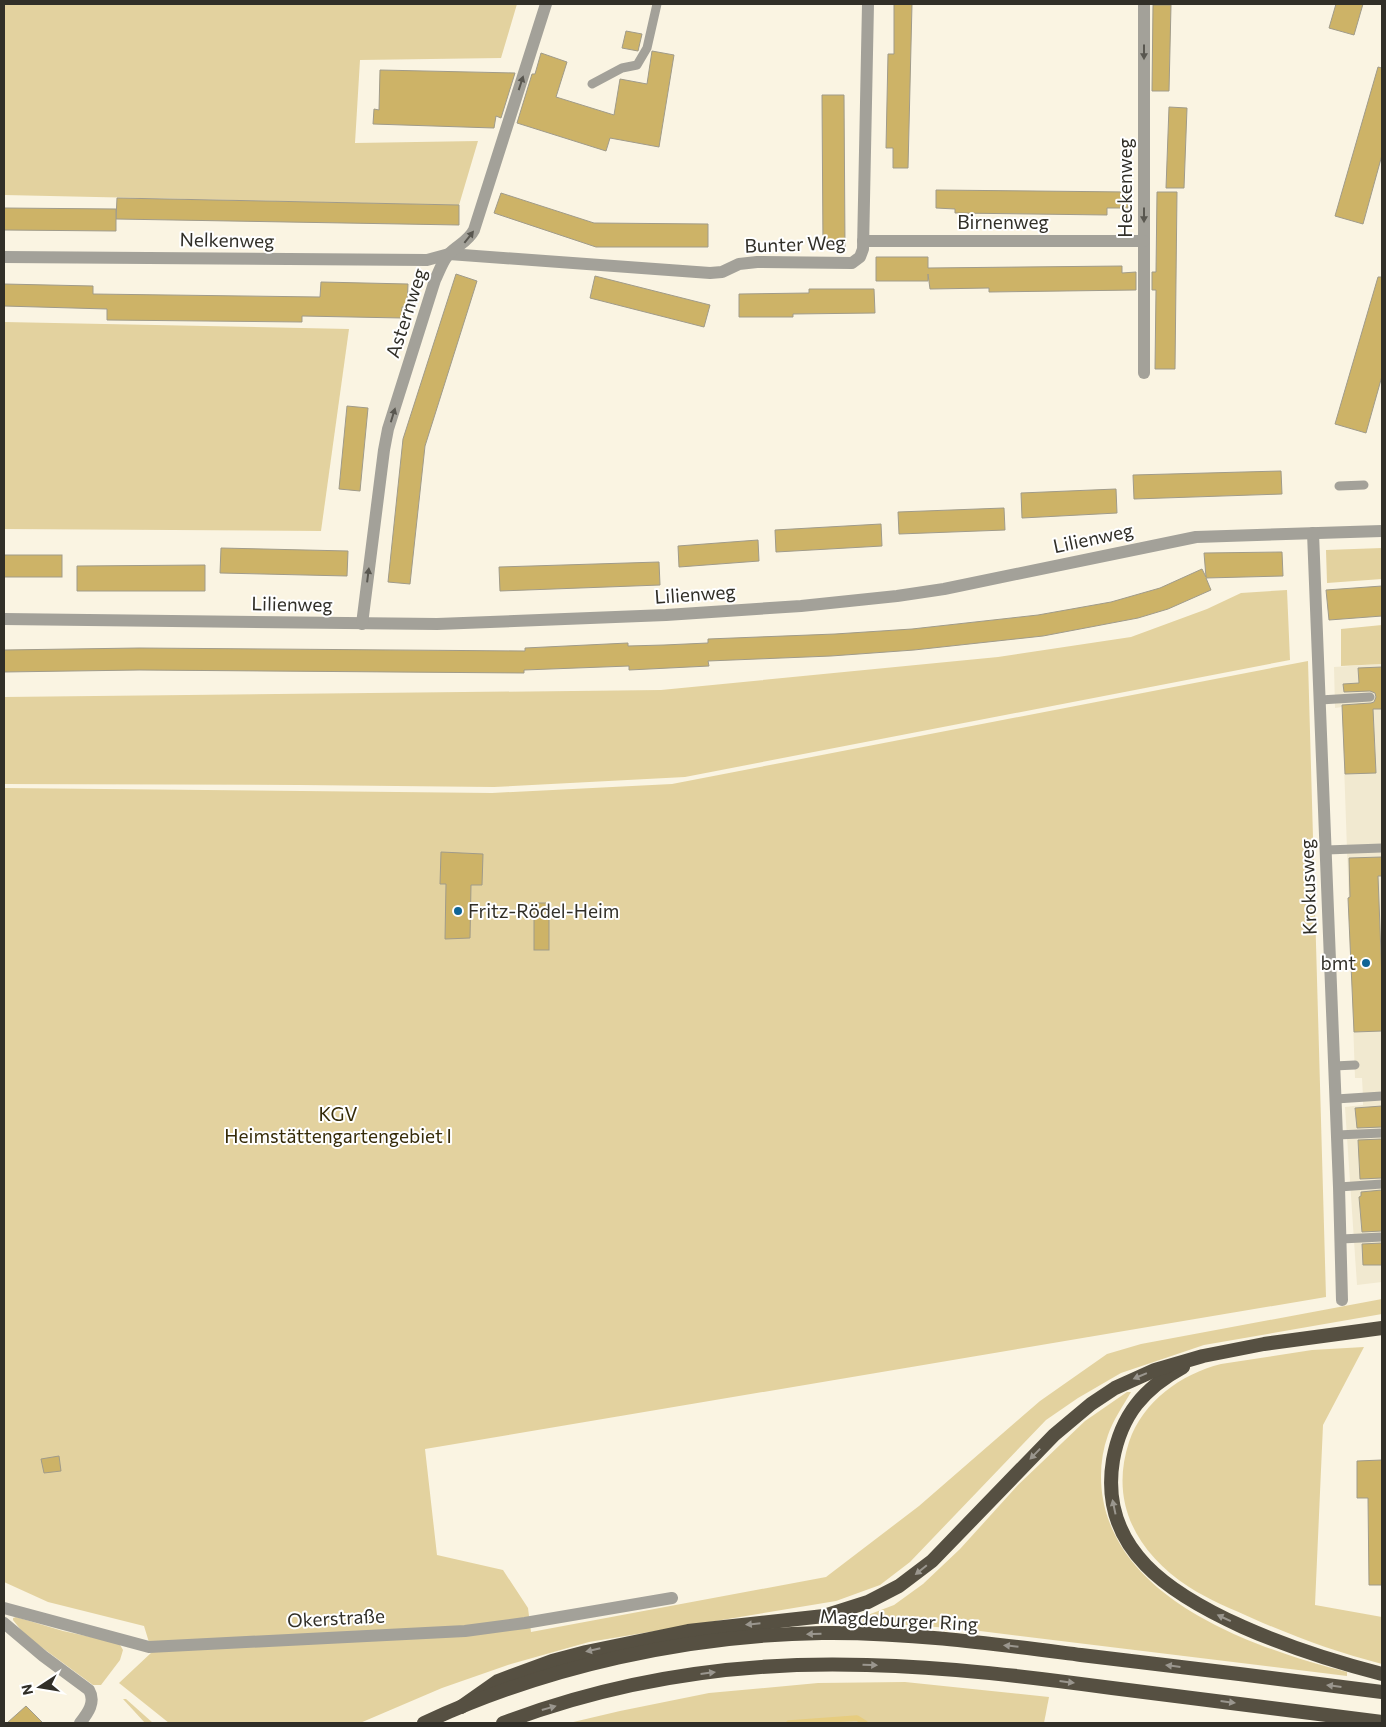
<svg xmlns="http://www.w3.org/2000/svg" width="1386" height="1727" viewBox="0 0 1386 1727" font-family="Commissioner,sans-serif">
<rect width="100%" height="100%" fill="#faf4e2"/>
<path fill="#f1e9d0" d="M1382 664V1282L1357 1285 1345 1107 1363 1105V1097L1362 1078H1355L1342 707 1335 708 1334 667Z"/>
<g fill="#e3d29f">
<path d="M4 4H517L501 58 360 60 355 143 478 141 459 205 4 195Z"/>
<path d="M4 322 349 329 321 531 4 529Z"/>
<path d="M1382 548V579L1327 583 1326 550Z"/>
<path d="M1287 590 1290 660 685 777 494 787 299 785 4 784V697L661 690 998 657 1131 637 1207 609 1241 593Z"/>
<path d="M1382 625V664L1341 666V629Z"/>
<path d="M1308 661 1326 1297 425 1449 437 1555 503 1570 528 1608 531 1632 826 1577 919 1506 1040 1401 1107 1354 1141 1344 1382 1299V1314L1204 1345 1121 1373 1078 1398 1046 1420 910 1562 880 1585 836 1601 589 1642 511 1664 442 1688 360 1723H169L119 1683 152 1652 144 1626 48 1602 4 1582V788L492 793 672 784Z"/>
<path d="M1364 1347 1323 1425 1315 1605 1382 1617V1664C1338 1653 1295 1637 1254 1619 1232 1609 1209 1600 1189 1587 1137 1553 1109 1503 1129 1442 1143 1401 1181 1374 1221 1364L1312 1350Z"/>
<path d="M1127 1392H1131C1123 1406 1113 1420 1108 1435 1098 1463 1099 1494 1109 1521 1141 1609 1264 1651 1347 1672V1676L964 1629 908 1625 852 1623V1621L894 1605 923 1584 960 1549 1018 1485 1085 1421Z"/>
<path d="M16 1617 63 1631 119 1643 123 1650 120 1660 101 1685H93L25 1635 13 1620V1618Z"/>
<path d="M905 1682 1049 1697 1044 1723H569L620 1711 709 1693 818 1683Z"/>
<path d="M123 1699H126L153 1723H145Z"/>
</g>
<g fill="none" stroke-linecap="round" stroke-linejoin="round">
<path stroke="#e6cc7f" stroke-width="5.5" d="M789 1723 857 1718 865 1723"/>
</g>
<g fill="#cdb367" stroke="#a09b8a">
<path d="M894 4H912L908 168H893V148H886L888 54H894Z"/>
<path d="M1336 4H1363L1354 35 1329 28Z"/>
<path d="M1153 5H1171L1169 91H1152Z"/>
<path d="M626 31 642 34 638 51 622 48Z"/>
<path d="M652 51 674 55 659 147 610 138 606 151 517 123 532 74H535L541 53 567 62 556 97 614 115 620 79 647 84Z"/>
<path d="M1378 67 1382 68V155L1363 224 1335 216Z"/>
<path d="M380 70 515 73 501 118 496 116 494 128 373 124 374 109 379 110Z"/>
<path d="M822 95H844L845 247 823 248Z"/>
<path d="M1169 107 1187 108 1184 188H1166Z"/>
<path d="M936 190 1128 192V208H1107V215L955 213V209L936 208Z"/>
<path d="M1157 192H1177L1175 369H1155L1156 290H1152V272H1156Z"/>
<path d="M501 193 594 223 708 224V247H596L494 213Z"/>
<path d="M117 198 459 205V225L116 219Z"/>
<path d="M4 208 116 209V231L4 230Z"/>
<path d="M876 257H928V268L1122 266V273L1136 272V290L989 292V288L930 289 928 274V281H876Z"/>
<path d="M456 274 477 281 425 446 410 584 388 582 403 439Z"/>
<path d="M595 276 710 305 704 327 590 298Z"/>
<path d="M1378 277H1382V376L1366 433 1335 424Z"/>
<path d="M321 282 408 284 407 307H402V318L302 316V322L107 320V309L4 306V284L93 286V294L320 297Z"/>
<path d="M809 289H874L875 313 793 314V317H739V294L809 293Z"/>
<path d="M347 406 368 408 360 491 339 489Z"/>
<path d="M1281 471 1282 494 1134 499 1133 475Z"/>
<path d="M1116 489 1117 513 1022 518 1021 493Z"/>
<path d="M1004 508 1005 530 899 534 898 512Z"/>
<path d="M881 524 882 546 776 552 775 530Z"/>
<path d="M758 540 759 561 679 567 678 546Z"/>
<path d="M221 548 348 551 347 576 220 573Z"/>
<path d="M1282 552 1283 576 1206 578 1211 590 1168 609 1138 618 1043 636 914 650 831 656 708 661 709 666 629 670V666L524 670V673L139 670 4 672V650L139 648 525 651V648L628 643V646L664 645 708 643V639L835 634 912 629 1038 615 1111 602 1160 588 1202 569 1206 577 1204 553Z"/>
<rect x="4" y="555" width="58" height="22"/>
<path d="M659 562 660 585 500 591 499 567Z"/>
<path d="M205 565V591H77V566Z"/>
<path d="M1382 586V616L1329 620 1326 590Z"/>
<path d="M1382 667V709H1373L1376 773 1345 774 1342 705 1371 703 1374 702 1376 697 1375 693 1370 691 1344 692 1343 684 1359 683 1358 668Z"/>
<path d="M441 852 483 854 482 885H471L470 938 445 939 446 884H440Z"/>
<path d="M1382 857V876H1378L1382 980V1031L1354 1032 1348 898 1350 897 1349 858Z"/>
<rect x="534" y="903" width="15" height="47"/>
<path d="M1382 1106V1127L1357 1128 1355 1108Z"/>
<path d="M1382 1139V1178L1360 1179 1358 1140Z"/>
<path d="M1382 1190V1231L1362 1232 1359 1197 1361 1196V1192Z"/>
<path d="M1382 1243V1265H1363L1362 1244Z"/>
<path d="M59 1456 61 1471 44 1473 41 1459Z"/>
<path d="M1382 1460V1585H1369L1368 1498H1357V1461Z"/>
<path d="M26 1706 43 1723H7Z"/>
</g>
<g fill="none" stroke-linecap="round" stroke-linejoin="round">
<g stroke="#a3a199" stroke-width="9">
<path d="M592 84 622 68 637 65 647 48 657 4"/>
<path d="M1339 486 1364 485"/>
<path d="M1320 700 1370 697"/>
<path d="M1326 850 1382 848"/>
<path d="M1334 1066 1355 1065"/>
<path d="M1336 1099 1382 1096"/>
<path d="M1337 1135 1382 1133"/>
<path d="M1339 1187 1382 1184"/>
<path d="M1341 1239 1382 1237"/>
</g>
<g stroke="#a3a199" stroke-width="12">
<path d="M1144 4V373"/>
<path d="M863 241H1144"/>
<path d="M4 257 427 260 449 254 710 273 722 272 739 264 757 262 852 263 860 257 863 249 868 4"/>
<path d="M1313 533 1339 1187 1342 1300"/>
<path d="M4 619 437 624 666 615 801 606 897 596 944 589 1196 537 1382 531"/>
<path d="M362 624 384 450 388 429 435 280C439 272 442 262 448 255 457 245 468 242 474 230L546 4"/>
<path d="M4 1608 149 1647 465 1631 525 1623 672 1598"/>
<path d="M4 1623 43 1656 89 1690C96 1702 88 1713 80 1723"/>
</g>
<g stroke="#565042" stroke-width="14">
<path d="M1183 1367C1144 1388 1121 1415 1113 1460 1098 1550 1172 1595 1243 1627 1288 1647 1335 1662 1382 1674"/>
<path d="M461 1707 498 1681 552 1661 586 1652 688 1631 824 1616 868 1602 899 1586 932 1561 1054 1435 1091 1404 1115 1388 1155 1370 1203 1356 1264 1344 1382 1328"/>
<path d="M424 1723C546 1666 688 1635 822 1633 909 1632 995 1644 1081 1655 1181 1667 1282 1679 1382 1692"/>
<path d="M503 1723C619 1679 744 1661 867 1665 949 1667 1031 1677 1112 1688 1202 1699 1292 1710 1382 1722"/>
</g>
</g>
<defs><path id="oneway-solid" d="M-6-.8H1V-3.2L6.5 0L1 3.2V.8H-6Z" transform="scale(1.25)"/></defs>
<g fill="#595750">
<use href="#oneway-solid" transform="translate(1144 52) rotate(90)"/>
<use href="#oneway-solid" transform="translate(521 83) rotate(-72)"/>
<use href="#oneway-solid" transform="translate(1144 215) rotate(90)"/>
<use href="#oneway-solid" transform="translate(469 237) rotate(-52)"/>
<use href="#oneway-solid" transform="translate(393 415) rotate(-73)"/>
<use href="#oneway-solid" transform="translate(368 575) rotate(-83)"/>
</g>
<g fill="#9a968e">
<use href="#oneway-solid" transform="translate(1140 1376) rotate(157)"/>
<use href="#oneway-solid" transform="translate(1035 1454) rotate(134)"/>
<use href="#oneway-solid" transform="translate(1114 1507) rotate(-102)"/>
<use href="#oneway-solid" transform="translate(921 1570) rotate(141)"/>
<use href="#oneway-solid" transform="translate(1224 1618) rotate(-155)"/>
<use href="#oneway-solid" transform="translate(753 1624) rotate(174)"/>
<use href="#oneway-solid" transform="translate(814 1634) rotate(178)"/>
<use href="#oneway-solid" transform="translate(1011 1646) rotate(-174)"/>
<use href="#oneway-solid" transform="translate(593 1650) rotate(167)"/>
<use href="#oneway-solid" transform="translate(870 1665) rotate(2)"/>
<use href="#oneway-solid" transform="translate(1173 1666) rotate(-173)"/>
<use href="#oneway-solid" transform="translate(708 1673) rotate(-7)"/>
<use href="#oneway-solid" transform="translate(1067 1682) rotate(7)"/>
<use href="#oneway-solid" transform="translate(1334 1686) rotate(-173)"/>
<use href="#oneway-solid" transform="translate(1228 1702) rotate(7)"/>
<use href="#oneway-solid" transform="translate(549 1708) rotate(-16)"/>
</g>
<g fill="#0f6596" stroke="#fff" stroke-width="2">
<circle cx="458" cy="911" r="5"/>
<circle cx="1366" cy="963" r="5"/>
</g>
<g text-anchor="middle" stroke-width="4" stroke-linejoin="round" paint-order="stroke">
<g font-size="19" fill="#312f28" stroke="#fff">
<text transform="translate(1125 188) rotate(-90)" y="7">Heckenweg</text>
<text x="1003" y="229">Birnenweg</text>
<text transform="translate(227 240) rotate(1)" y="7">Nelkenweg</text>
<text transform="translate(795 244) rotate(-2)" y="7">Bunter Weg</text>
<text transform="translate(406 313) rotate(-72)" y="7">Asternweg</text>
<text transform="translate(1093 538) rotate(-12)" y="7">Lilienweg</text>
<text transform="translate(695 594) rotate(-4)" y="7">Lilienweg</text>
<text transform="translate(292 604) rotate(1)" y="7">Lilienweg</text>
<text transform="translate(1308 887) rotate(-92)" y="7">Krokusweg</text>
<text transform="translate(336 1618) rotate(-3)" y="7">Okerstraße</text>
<text transform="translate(899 1620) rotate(3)" y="7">Magdeburger Ring</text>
</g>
<g font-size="19" fill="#312f28" stroke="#fff" text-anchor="start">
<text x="468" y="918">Fritz-Rödel-Heim</text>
<text x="1356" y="970" text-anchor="end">bmt</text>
</g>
<g font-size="19" fill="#362b08" stroke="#fff">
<text x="338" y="1121">KGV<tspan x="338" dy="22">Heimstättengartengebiet I</tspan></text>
</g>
</g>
<rect width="1386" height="1727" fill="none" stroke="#312f28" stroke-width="10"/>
<g transform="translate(40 1687) rotate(258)" stroke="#ffffff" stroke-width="4" paint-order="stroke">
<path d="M0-4L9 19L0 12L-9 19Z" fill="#312f28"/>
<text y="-8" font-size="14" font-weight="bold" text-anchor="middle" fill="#312f28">N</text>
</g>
</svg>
